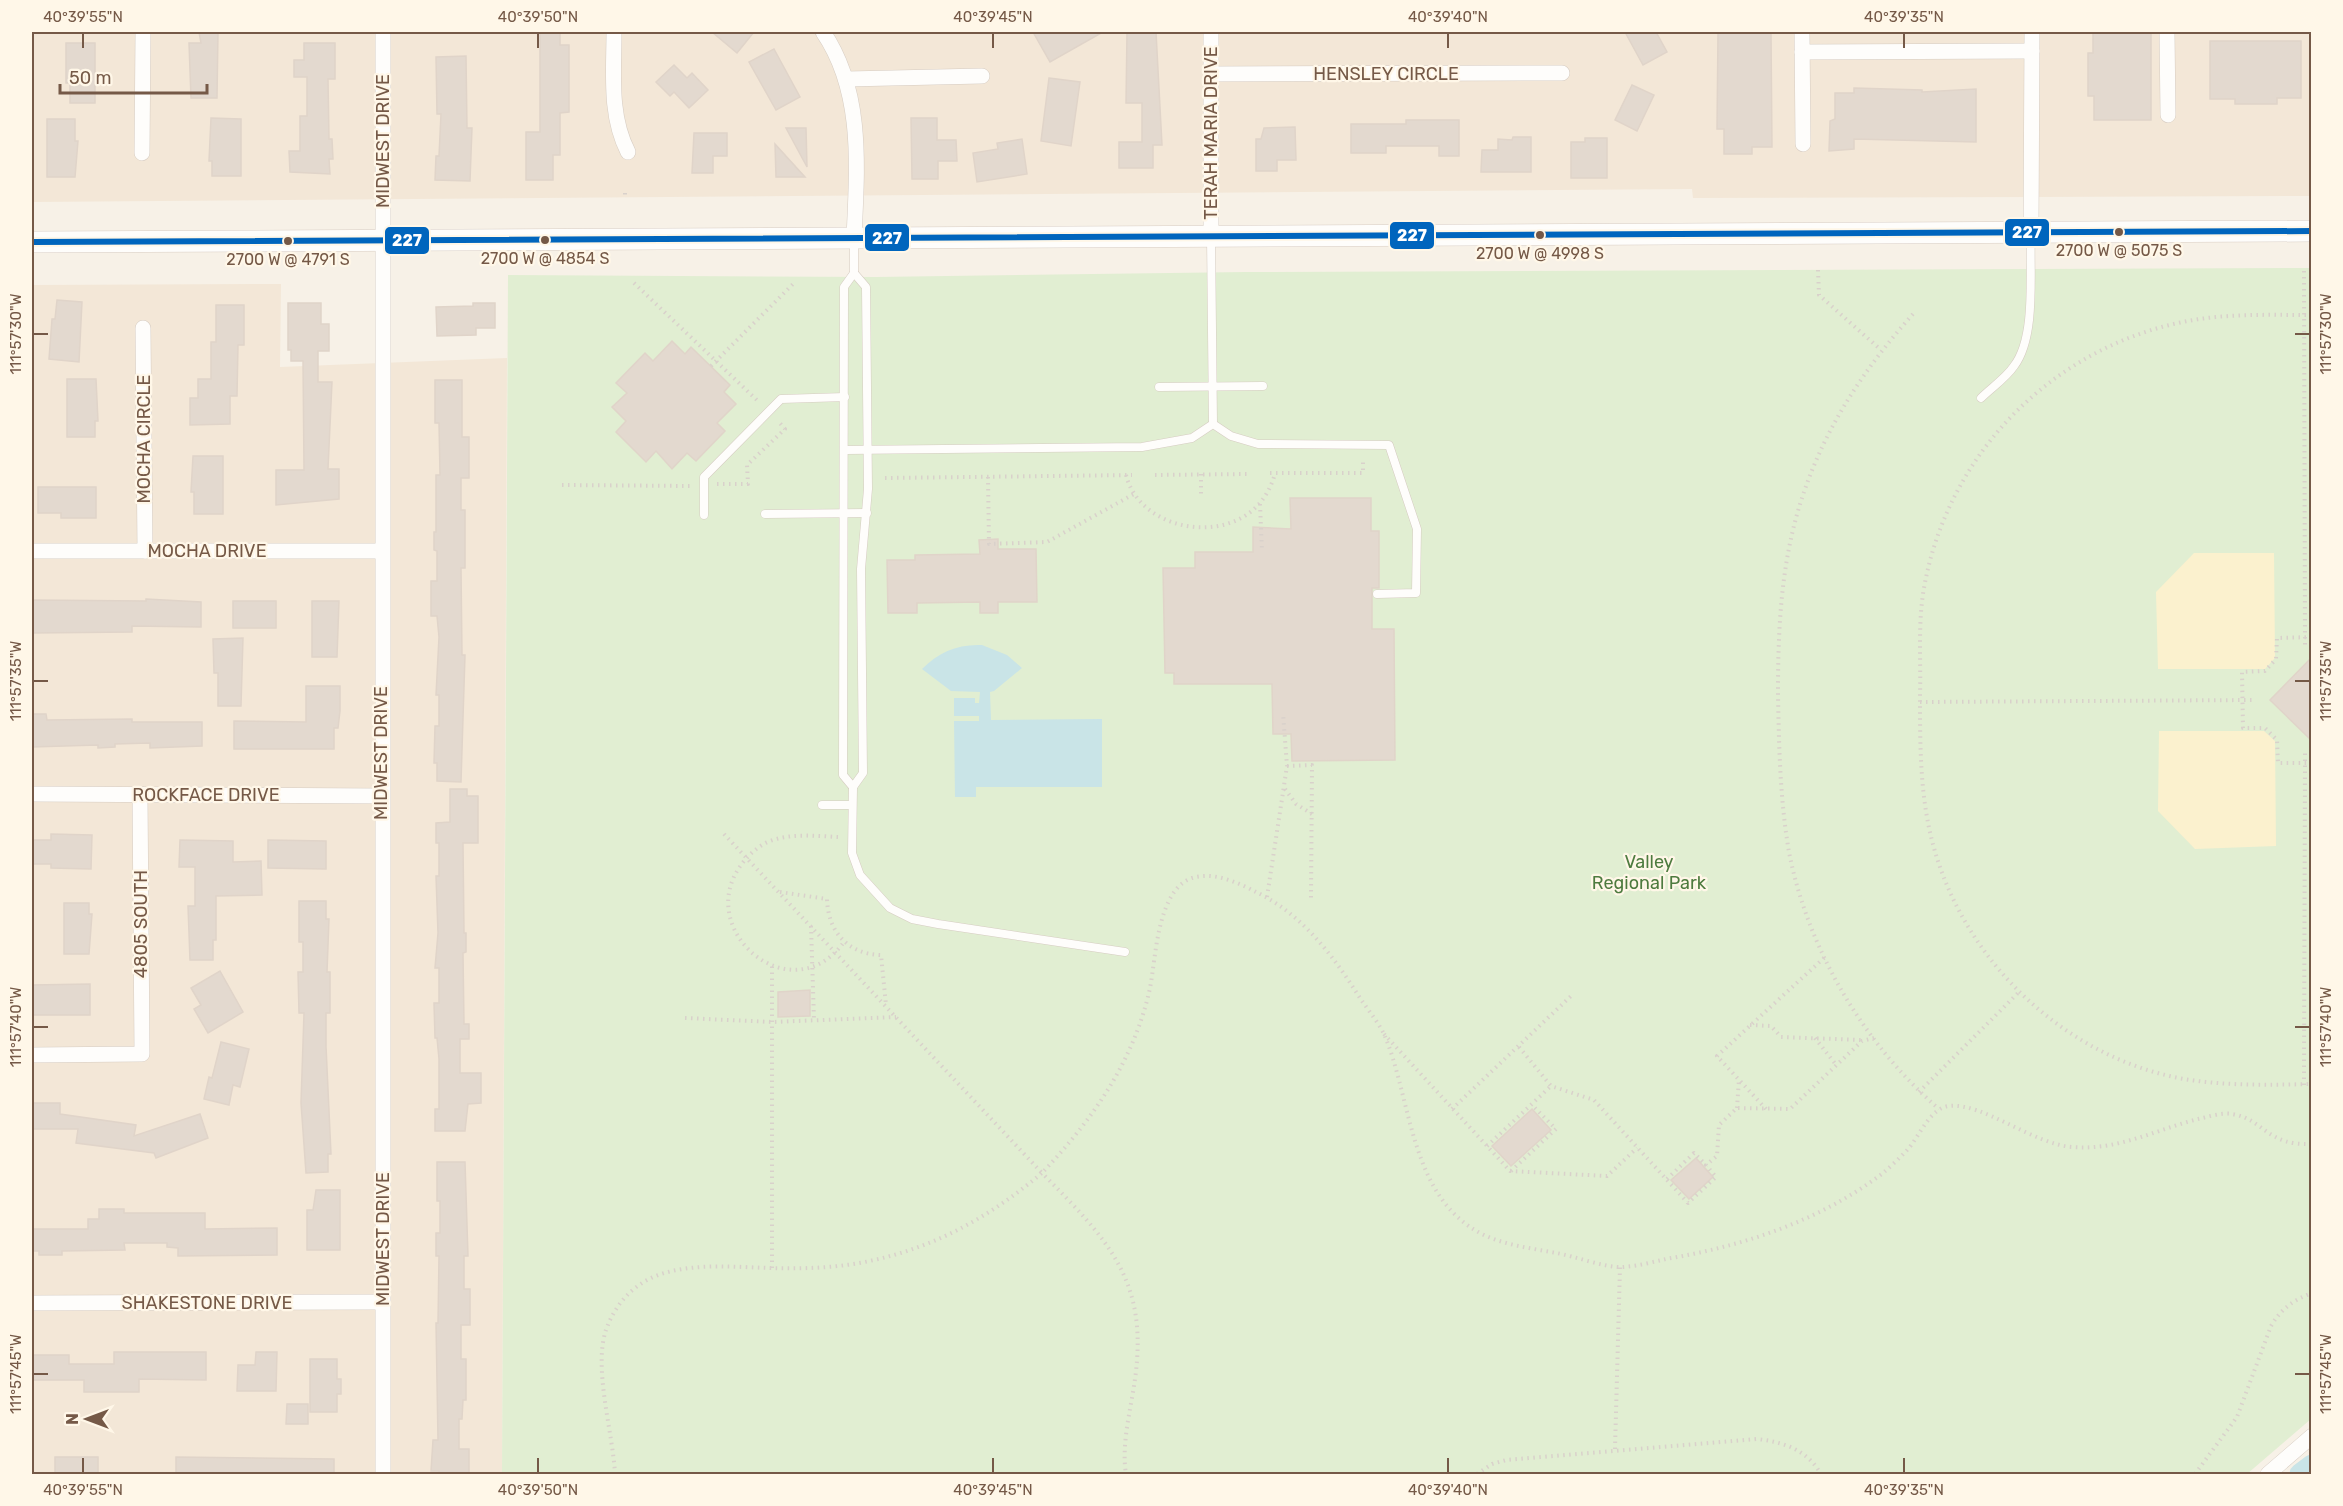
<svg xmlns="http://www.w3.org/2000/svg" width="2343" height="1506" viewBox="0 0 2343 1506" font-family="Rubik,sans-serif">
<rect width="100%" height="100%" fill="#f7f1e7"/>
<g fill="#f3e7d7">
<path d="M32 32H2311V196L1693 198 1692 189 32 202Z"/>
<path d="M281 284 280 367 507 358 502 1474H32V285Z"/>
</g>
<path fill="#e1eed2" d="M2311 268V1419L2247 1474H502L508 275 876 277 1246 272Z"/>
<g fill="#fbf1ce">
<path d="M2194 553H2274L2275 658 2265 669H2158L2156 592Z"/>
<path d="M2159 731H2264L2275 741 2276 846 2195 849 2158 811Z"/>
</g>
<path fill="#c9e4e7" d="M982 645 1007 655 1022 668 994 691 990 692 991 720 1102 719V787H976V797H955L954 721H979V716H954V698H975V703H979L980 692 951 691 922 669C939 652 957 644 982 645Z"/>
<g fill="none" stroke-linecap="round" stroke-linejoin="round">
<path stroke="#c9e4e7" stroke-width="21" d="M2300 1474 2312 1465"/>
</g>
<g fill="#e3d9cf" stroke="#e0d4c9" stroke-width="1.5">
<path d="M199 32H218L217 98H191L189 43H201Z"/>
<path d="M540 32H560V45H569V112L560 113V155H553V180H526V132H540Z"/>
<path d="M712 32H754L737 53Z"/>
<path d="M1033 32H1103L1050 62Z"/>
<path d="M1127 32H1156L1162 145H1153V168H1119V142H1142V103H1126Z"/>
<path d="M1625 32H1656L1667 52 1643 65Z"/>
<path d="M1718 32H1771L1772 147H1752V154H1724V129H1717Z"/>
<path d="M2093 32H2151V120H2094V96H2088V53H2093Z"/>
<path d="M2210 41H2301V98H2277V104H2235V99H2210Z"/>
<path d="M66 43H95V103H70V83H66Z"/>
<path d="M304 43H335V79H328L329 139H332L333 159H329L330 174 290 172 289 151H300V116H307V77H294V60H304Z"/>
<path d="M774 49 800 97 776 110 749 62Z"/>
<path d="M466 56 467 128H472L470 181 435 180 436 156H439L441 114H437L436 57Z"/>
<path d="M674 65 687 78 692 73 708 90 689 108 674 92 670 96 656 82Z"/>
<path d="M1049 78 1080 82 1071 146 1041 141Z"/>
<path d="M1632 85 1654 95 1637 131 1615 120Z"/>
<path d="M1854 88 1922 90V92L1976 89V142L1854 139V149L1829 151 1830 121 1835 119V93H1854Z"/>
<path d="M211 118 241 119V176H212V161H209Z"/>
<path d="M911 118H937V140H956L957 161H938V179H912Z"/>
<path d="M47 119H75V141H78L75 177H47Z"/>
<path d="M1406 120H1459V156H1439V146H1386V153H1351V124H1406Z"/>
<path d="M1295 127 1296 160H1277V171H1256V139H1261L1264 128Z"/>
<path d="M786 128H806L807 167Z"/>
<path d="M694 133H727V156H713V173H692Z"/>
<path d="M1513 137H1531V172H1481L1482 150H1498V139L1512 140Z"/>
<path d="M1585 138H1607V178H1571V142H1585Z"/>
<path d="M1022 139 1027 174 977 182 973 153 998 149 997 143Z"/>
<path d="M775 144 805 177H776Z"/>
<path d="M57 300 82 302 79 362 49 359 52 319H55Z"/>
<path d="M288 303H321V324H329V351H318V382H332L328 469H339V499L276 505V470H304L303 361H291V350H288Z"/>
<path d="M473 303H495V328H476V335L437 336 436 307 473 306Z"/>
<path d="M216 305H244V345H238L237 396H230V424L190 425V398H198V379H211V342H216Z"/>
<path d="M672 341 685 354 691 347 730 385 724 392 736 404 717 423 725 431 696 461 687 453 672 469 656 451 646 462 616 432 626 421 612 407 627 393 616 383 645 353 653 361Z"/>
<path d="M67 379H96L98 421H95V437H67Z"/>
<path d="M435 380H462V437H469V478H461V510H465V568H461L462 655H465L461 782 437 781V763H434L435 726H439V695H436L439 637 437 616H431V581H437V551L434 550V532H436V475H440L439 423H435Z"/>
<path d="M193 456H223V514H194V492H191Z"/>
<path d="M38 487H96V518H61V513H38Z"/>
<path d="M1290 498H1371V531H1379V588H1372V629H1394L1395 760 1292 761 1291 734H1273L1272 684H1174V673H1165L1163 568H1195V552H1253V527L1291 529Z"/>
<path d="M998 539V549H1036L1037 602H998V613H980V602L917 603V613H888L887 560H915V555L980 554 979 540Z"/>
<path d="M146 599 201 602V627L132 626V632L32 633V600L146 601Z"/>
<rect x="233" y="601" width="43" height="27"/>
<path d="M312 601H339L337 657H312Z"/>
<path d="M243 638 241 706H218V673H214L213 639Z"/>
<path d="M2312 657V741L2270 700Z"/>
<path d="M306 686H340V711L338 728H334V749H234V721L306 722Z"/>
<path d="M32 714H46L47 720 132 719V722H202V746L150 748V743L115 744V747L98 748V745L32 747Z"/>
<path d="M450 789H467V796H478V843H463L464 933H466V952L463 953 464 1024H469V1039H460V1073H481V1103L468 1104 465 1131H435V1109H439V1059L437 1038H435L434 1003H439V968H435L438 933 436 876H439V843H436V823L450 822Z"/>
<path d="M51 834 92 835 91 869 51 868V864H32V840H51Z"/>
<path d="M180 840 233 841V862L261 861 262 895 216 896V940H213V960H190L188 906H195V867H179Z"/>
<path d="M268 840 326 841V869L268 868Z"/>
<path d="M299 901H326V919H329L327 972H330V1013H326V1046L331 1154H328V1172L306 1173 301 1103 304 1013H299L298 972H303V942H299Z"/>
<path d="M64 903H89V914H92L89 954H64Z"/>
<path d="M220 971 243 1012 208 1033 194 1009 201 1005 191 988Z"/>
<path d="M90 984V1015H32V985Z"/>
<path d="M810 990V1016L778 1017V992Z"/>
<path d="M221 1042 249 1049 240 1087 233 1085 229 1105 204 1099 209 1077 212 1078Z"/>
<path d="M32 1103H60V1114L136 1125 134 1136 200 1114 208 1138 156 1158 154 1153 76 1143 78 1129H32Z"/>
<path d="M1532 1109 1551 1130 1511 1166 1492 1146Z"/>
<path d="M1696 1158 1713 1177 1689 1199 1671 1180Z"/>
<path d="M437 1162H465L468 1256H464V1289H470V1325H461V1359H466V1400H463L462 1419H459V1449H469V1474H439V1471H431L433 1440H438L436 1323H438L439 1256H436V1233H440V1201H437Z"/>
<path d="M316 1190H340V1250H307V1210H313Z"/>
<path d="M99 1209H124V1213H205V1229L277 1228V1255L178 1256V1248L167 1247V1243H124L125 1250 62 1251V1255H39V1251H32V1229H88V1219H99Z"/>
<path d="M114 1352H206V1380L139 1379V1392H84V1380H32V1355H69V1364H114Z"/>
<path d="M256 1352H277L276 1391H237L238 1365H255Z"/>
<path d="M310 1359H337V1379H341V1394H337V1412H310Z"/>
<path d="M287 1404H308V1424H286Z"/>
<rect x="55" y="1457" width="43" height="17"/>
<path d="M176 1457 334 1459V1474H176Z"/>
</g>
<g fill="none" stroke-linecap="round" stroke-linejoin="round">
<defs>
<g id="lane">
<path d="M1211 237 1213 424"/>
<path d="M854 273 866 287 868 489 861 569 863 773 853 787 852 853 860 875 890 908 912 919 938 924 1125 952"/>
<path d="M1159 387 1263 386"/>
<path d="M1981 398C1991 388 2006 378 2014 366 2037 336 2029 270 2031 234"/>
<path d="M845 450 1142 447 1192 438 1213 424 1231 436 1258 444 1389 445 1417 529 1416 593 1377 594"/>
<path d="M765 514 867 513"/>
<path d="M704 515V477L781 399 845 397"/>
<path d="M853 787 843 775C842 612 845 450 844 287L854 273V240"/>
<path d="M822 805H852"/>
</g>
<g id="street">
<path d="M383 32V1474"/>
<path d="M614 32C614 73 609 115 628 152"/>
<path d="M823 32C864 92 857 168 854 238"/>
<path d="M1211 32V235"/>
<path d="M1802 32 1803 144"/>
<path d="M2167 32 2168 115"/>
<path d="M1802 52 2032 51"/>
<path d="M1211 74 1562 73"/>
<path d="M847 79 982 76"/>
<path d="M142 153 143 32"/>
<path d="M2031 232 2032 32"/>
<path d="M143 328 145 551"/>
<path d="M32 551H382"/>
<path d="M32 794 381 796"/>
<path d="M32 1055 142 1054 140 794"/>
<path d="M32 1303 383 1302"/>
<path d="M2268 1474 2312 1436"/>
</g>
<path id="secondary" d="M32 242 2312 231"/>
</defs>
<use href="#lane" stroke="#d6ccc2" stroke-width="9"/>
<use href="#street" stroke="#d6ccc2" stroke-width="16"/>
<use href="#secondary" stroke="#d8cdc4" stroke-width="22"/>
<g stroke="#d9d1cb" stroke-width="4" stroke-dasharray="1.5 4.5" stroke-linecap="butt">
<path d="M625 193V197"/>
<path d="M1818 270 1819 295 1881 350"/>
<path d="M2304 271 2305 648"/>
<path d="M634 283 760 403"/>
<path d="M1913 314C1864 369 1825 427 1802 498 1781 562 1778 627 1778 694 1779 747 1780 800 1789 852 1808 950 1864 1044 1939 1109"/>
<path d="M2312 315C2267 315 2222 313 2178 323 2046 352 1944 460 1923 594 1918 628 1921 663 1920 696 1920 747 1920 799 1934 848 1966 963 2066 1058 2184 1079 2226 1086 2269 1085 2312 1084"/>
<path d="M711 366 795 282"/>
<path d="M1270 473H1363V458"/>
<path d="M1201 474V498"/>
<path d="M1126 475C1139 527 1215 544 1254 509 1265 499 1271 487 1275 474"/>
<path d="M1155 475 1247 474"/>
<path d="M988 477 989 544 1047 542 1134 494"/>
<path d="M885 478 1132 475"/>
<path d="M717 484H748L747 465 785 429 778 421"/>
<path d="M562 485 692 486"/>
<path d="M1260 504 1262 551"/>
<path d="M2312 637 2277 638 2276 659 2265 671 2242 672 2243 728H2265L2277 740 2278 763H2312"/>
<path d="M1920 702 2254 700"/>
<path d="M1287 766 1312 765 1311 898"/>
<path d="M1285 789 1296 804 1312 814"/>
<path d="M724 834 1042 1173C1093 1119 1134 1061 1150 988 1156 958 1157 890 1192 878 1214 871 1239 883 1258 893 1303 915 1334 957 1360 998 1368 1010 1378 1022 1384 1034 1412 1099 1409 1195 1480 1233 1503 1245 1530 1248 1556 1253 1575 1256 1605 1268 1623 1267 1638 1266 1653 1262 1666 1259 1743 1246 1820 1221 1883 1173 1891 1166 1900 1158 1908 1149 1919 1137 1930 1108 1949 1106 1982 1102 2033 1144 2072 1147 2117 1151 2155 1130 2198 1119 2208 1117 2222 1112 2232 1114 2264 1119 2266 1146 2312 1144"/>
<path d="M838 837C816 836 791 833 770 841 760 845 752 852 745 860 688 926 790 1016 844 942"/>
<path d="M780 892 827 899C828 932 848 954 881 955L886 1005"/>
<path d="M1267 897 1287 766 1283 713"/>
<path d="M811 926 814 1020"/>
<path d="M685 1018 772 1022 896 1017"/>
<path d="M1750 1025 1771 1026 1781 1037 1861 1040"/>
<path d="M1384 1034 1510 1171 1607 1176 1637 1148"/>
<path d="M1815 1038 1837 1066"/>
<path d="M1519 1047 1551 1086 1594 1100 1688 1203 1716 1177 1706 1165 1717 1156 1719 1125 1737 1108 1790 1109 1862 1041 1874 1038"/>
<path d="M2304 1085 2305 752"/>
<path d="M1919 1092 2019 992"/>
<path d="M1737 1108 1739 1079"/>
<path d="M1452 1109 1571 996"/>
<path d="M1766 1109 1717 1056 1825 957"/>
<path d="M1487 1146 1551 1086"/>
<path d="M1511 1171 1556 1129 1532 1105"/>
<path d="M1667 1179 1694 1153 1706 1165"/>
<path d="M772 1268V966"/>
<path d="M1615 1449 1620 1267"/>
<path d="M615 1474C613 1433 593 1368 606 1330 615 1304 634 1283 661 1274 695 1263 735 1267 770 1268 805 1269 840 1268 874 1260 938 1246 992 1215 1042 1173 1107 1239 1149 1280 1135 1379 1131 1409 1121 1444 1126 1474"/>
<path d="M1477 1474 1492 1464 1506 1460 1757 1439C1784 1442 1807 1450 1821 1474"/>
<path d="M2195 1474 2237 1417 2271 1326C2281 1309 2293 1300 2312 1293"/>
</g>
<use href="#lane" stroke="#fefdfb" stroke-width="8"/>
<use href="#street" stroke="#fefdfb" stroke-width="15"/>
<use href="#secondary" stroke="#fefdfb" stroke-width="21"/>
<defs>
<path id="bus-1" d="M32 242 2312 231"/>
</defs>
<use href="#bus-1" stroke="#fff7e8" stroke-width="10"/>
<use href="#bus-1" stroke="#0065bd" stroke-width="6"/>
</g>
<path fill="none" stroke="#755947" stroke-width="2" d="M83 33V48M538 33V48M993 33V48M1448 33V48M1904 33V48M33 334H48M2295 334H2310M33 681H48M2295 681H2310M33 1027H48M2295 1027H2310M33 1374H48M2295 1374H2310M83 1458V1473M538 1458V1473M993 1458V1473M1448 1458V1473M1904 1458V1473"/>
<g fill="#755947" stroke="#fff7e8" stroke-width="2">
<circle cx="2119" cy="232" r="5"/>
<circle cx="1540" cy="235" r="5"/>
<circle cx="545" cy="240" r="5"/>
<circle cx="288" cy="241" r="5"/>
</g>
<g text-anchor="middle" stroke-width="4.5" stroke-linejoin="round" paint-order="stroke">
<g font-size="16" fill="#755947" stroke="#fff7e8">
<text x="2119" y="256">2700 W @ 5075 S</text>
<text x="1540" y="259">2700 W @ 4998 S</text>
<text x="545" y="264">2700 W @ 4854 S</text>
<text x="288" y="265">2700 W @ 4791 S</text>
</g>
<g font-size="18" fill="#755947" stroke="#fff7e8">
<text x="1386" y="80">HENSLEY CIRCLE</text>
<text transform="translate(1211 133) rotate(-90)" y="6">TERAH MARIA DRIVE</text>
<text transform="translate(383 141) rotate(-90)" y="6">MIDWEST DRIVE</text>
<text transform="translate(144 439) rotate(-90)" y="6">MOCHA CIRCLE</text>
<text x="207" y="557">MOCHA DRIVE</text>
<text transform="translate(381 753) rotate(-90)" y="6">MIDWEST DRIVE</text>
<text x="206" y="801">ROCKFACE DRIVE</text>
<text transform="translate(141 924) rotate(-90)" y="6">4805 SOUTH</text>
<text transform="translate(383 1239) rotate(-90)" y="6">MIDWEST DRIVE</text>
<text x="207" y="1309">SHAKESTONE DRIVE</text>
</g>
<g font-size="18" fill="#4e7b3f" stroke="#fff7e8">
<text x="1649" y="868">Valley<tspan x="1649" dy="21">Regional Park</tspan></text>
</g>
</g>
<g stroke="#fff7e8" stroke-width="2">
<rect x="2004" y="218" width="46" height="29" rx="6" fill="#0065bd"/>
<rect x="1389" y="221" width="46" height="29" rx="6" fill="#0065bd"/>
<rect x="864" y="223" width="46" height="29" rx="6" fill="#0065bd"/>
<rect x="384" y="226" width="46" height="29" rx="6" fill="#0065bd"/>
</g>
<g font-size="16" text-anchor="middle" font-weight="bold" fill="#fff">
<text x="2027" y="238">227</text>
<text x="1412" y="241">227</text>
<text x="887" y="244">227</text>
<text x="407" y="246">227</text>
</g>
<rect width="2343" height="1506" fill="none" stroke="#fff7e8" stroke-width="66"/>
<g transform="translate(87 1419) rotate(270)" stroke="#fff7e8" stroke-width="4.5" paint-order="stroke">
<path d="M0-4.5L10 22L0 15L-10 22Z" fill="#755947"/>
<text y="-9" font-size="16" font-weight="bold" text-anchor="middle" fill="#755947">N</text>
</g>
<path d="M60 84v9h147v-9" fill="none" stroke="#755947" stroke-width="3"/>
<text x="69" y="84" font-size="18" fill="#755947" stroke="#fff7e8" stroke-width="4.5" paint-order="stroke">50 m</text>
<rect x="33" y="33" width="2277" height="1440" fill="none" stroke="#755947" stroke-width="2"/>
<g font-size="15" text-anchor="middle" fill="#755947">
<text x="83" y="22">40°39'55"N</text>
<text x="538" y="22">40°39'50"N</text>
<text x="993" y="22">40°39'45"N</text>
<text x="1448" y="22">40°39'40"N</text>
<text x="1904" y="22">40°39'35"N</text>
<text transform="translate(2326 334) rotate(-90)" y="5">111°57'30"W</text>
<text transform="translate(16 334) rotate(-90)" y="5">111°57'30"W</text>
<text transform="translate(2326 681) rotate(-90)" y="5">111°57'35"W</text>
<text transform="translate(16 681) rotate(-90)" y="5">111°57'35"W</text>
<text transform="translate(2326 1027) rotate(-90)" y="5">111°57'40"W</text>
<text transform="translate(16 1027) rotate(-90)" y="5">111°57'40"W</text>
<text transform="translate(2326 1374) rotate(-90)" y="5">111°57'45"W</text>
<text transform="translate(16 1374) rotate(-90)" y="5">111°57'45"W</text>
<text x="83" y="1495">40°39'55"N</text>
<text x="538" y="1495">40°39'50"N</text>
<text x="993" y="1495">40°39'45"N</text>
<text x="1448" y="1495">40°39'40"N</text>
<text x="1904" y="1495">40°39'35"N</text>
</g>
</svg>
